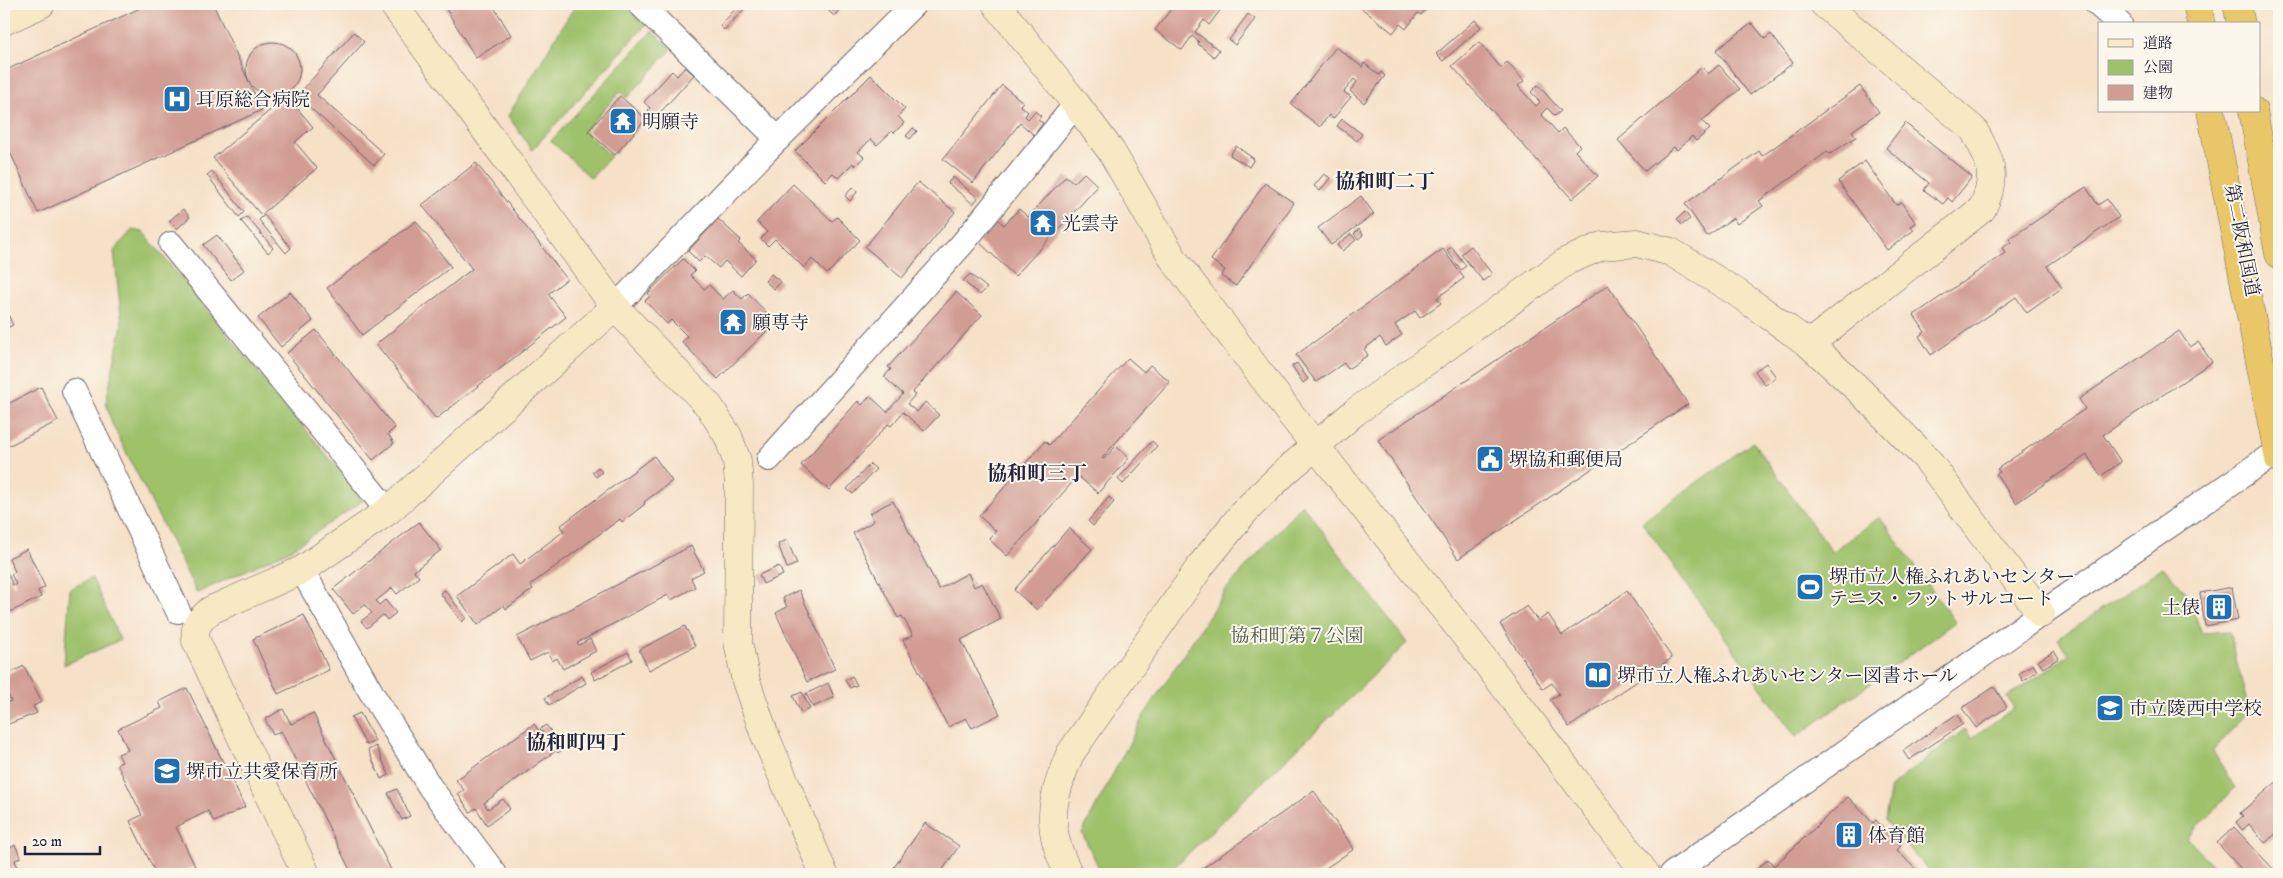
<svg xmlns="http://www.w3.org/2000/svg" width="2283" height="878" viewBox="0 0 2283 878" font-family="'IM FELL DW Pica','Noto Serif JP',serif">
<rect width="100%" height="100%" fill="#fbf7ec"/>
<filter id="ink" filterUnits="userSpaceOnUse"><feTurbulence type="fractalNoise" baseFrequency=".02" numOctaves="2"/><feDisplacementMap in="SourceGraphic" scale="10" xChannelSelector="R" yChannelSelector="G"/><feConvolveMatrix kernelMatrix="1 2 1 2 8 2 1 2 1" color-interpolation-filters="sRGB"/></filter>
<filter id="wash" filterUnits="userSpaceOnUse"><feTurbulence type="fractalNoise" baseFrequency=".0096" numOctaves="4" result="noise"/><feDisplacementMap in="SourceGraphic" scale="20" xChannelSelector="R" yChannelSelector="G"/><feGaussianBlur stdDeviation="1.12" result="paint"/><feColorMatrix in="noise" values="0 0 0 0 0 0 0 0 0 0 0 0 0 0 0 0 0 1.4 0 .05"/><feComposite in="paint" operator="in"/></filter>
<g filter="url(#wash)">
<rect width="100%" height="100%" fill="#f6e0c7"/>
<g fill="#9ec16a" stroke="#607252">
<path d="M576 4H625L646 25 532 150 508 116Z"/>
<path d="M652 31 672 49 627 98 620 92 584 131 611 156 591 178 551 141Z"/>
<path d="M132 230 143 232 364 500 290 550 197 593 112 424 106 402 122 324 114 251Z"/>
<path d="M1753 442 1832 552 1880 517 1955 622 1796 737 1642 522Z"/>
<path d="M1302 504 1407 643 1167 874H1102L1082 833 1143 717 1225 591Z"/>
<path d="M2163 567 2186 593 2202 633 2229 631 2249 711 2213 751 2235 788 2187 838 2221 874H1932L1885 820 1891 786 1965 729 1972 738 2014 708 2007 697 2069 655 2058 639Z"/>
<path d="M92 578 120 640 64 665 70 589Z"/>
</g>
<g id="blocks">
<g fill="#d19c92">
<path d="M149 4H213L262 110 38 213 4 139V71Z"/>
<path d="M443 4H492L511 35 476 58Z"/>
<path d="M740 4H749L724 30 720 26Z"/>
<path d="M821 4H845L834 16Z"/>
<path d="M1175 4H1225L1209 25 1204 20 1195 32 1219 50 1214 57 1198 44 1199 42 1192 36 1182 50 1155 30Z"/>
<path d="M1362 4H1427L1429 6 1421 15 1418 13 1406 29 1400 24 1393 33 1360 7Z"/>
<path d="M2271 4H2279V15L2274 16Z"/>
<path d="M1248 14 1255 19 1235 45 1229 40Z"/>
<path d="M1475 20 1481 27 1443 61 1436 54Z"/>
<path d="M1752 23 1765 39 1771 34 1793 63 1750 95 1716 50Z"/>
<path d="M354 32 364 42 317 95 384 154 374 165 297 96Z"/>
<path d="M1479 42 1501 68 1507 62 1524 81 1518 86 1536 106 1540 102 1531 92 1538 85 1561 111 1555 116 1547 108 1541 114 1558 133 1563 128 1580 146 1575 151 1598 176 1572 199 1452 66Z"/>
<circle cx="273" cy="69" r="27"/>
<path d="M1336 47 1362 67 1364 63 1379 75 1381 72 1385 76 1364 103 1350 91 1357 82 1354 79 1344 92 1351 97 1333 119 1329 115 1320 127 1291 104Z"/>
<path d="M1719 65 1740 89 1702 121 1710 129 1696 141 1692 136 1677 150 1674 147 1645 171 1618 140 1702 67 1708 74Z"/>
<path d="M685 67 694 75 656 117 648 110 650 108 644 102 672 71 677 76Z"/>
<path d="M871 75 905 109 898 116 904 123 894 133 892 131 877 145 871 139 858 152 864 157 855 166 853 163 838 178 833 173 825 181 795 151Z"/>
<path d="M1002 85 1023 102 1020 105 1028 112 1025 116 1028 119 1035 111 1041 116 1038 120 1043 123 1034 135 1020 123 973 183 943 159Z"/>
<path d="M1860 86 1879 112 1852 131 1856 137 1830 154 1827 152 1759 201 1763 206 1737 224 1733 218 1707 236 1685 204 1759 151 1762 156Z"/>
<path d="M287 96 313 127 295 142 317 168 261 215 213 158Z"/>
<path d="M620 96 646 119 615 155 588 131Z"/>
<path d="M1342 119 1362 134 1357 141 1337 126Z"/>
<path d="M1905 123 1972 177 1952 202 1948 198 1943 204 1924 190 1929 183 1886 148Z"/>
<path d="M913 128 917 131 910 139 906 136Z"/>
<path d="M1236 146 1254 159 1249 167 1230 155Z"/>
<path d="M1865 161 1896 205 1901 202 1916 223 1911 226 1914 230 1887 250 1838 181Z"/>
<path d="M476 163 567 279 548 294 566 317 436 419 376 344 472 269 422 205Z"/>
<path d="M212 171 244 212 239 217 207 175Z"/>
<path d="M1084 173 1098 186 1015 276 978 241 998 220 1004 225 1019 209 1028 217 1066 176 1074 183Z"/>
<path d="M1324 174 1330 178 1320 191 1314 186Z"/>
<path d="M953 177 978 198 973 204 948 183Z"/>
<path d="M918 182 955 212 902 278 865 247Z"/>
<path d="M1265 183 1294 203 1236 286 1221 276 1225 270 1211 260Z"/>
<path d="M793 184 832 221 837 217 860 240 827 274 812 259 804 268 775 239 768 246 761 239 767 232 757 222Z"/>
<path d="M853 187 857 192 850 201 845 196Z"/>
<path d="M2086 187 2098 205 2107 199 2119 217 2047 266 2062 288 2027 313 2016 297 1931 355 1919 336 1925 332 1914 315 2005 253 2002 248 2011 242 2009 239Z"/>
<path d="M1361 196 1374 214 1331 245 1318 228Z"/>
<path d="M183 209 190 217 177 229 169 221Z"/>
<path d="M1685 212 1690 219 1682 225 1677 219Z"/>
<path d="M264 215 291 248 286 253 259 220Z"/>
<path d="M247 217 273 248 268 253 241 221Z"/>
<path d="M718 219 741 240 738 243 756 259 741 276 725 261 719 268 705 256 699 262 688 251Z"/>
<path d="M416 221 451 267 362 335 327 288Z"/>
<path d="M1359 229 1363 235 1358 239 1354 234Z"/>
<path d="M1351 234 1356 240 1342 251 1337 245Z"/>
<path d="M217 235 244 270 231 280 203 245Z"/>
<path d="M1471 246 1492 274 1483 281 1461 254Z"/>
<path d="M1452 247 1466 266 1461 270 1447 250Z"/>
<path d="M1443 249 1464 278 1437 298 1441 303 1420 318 1415 311 1395 325 1402 335 1386 346 1380 337 1364 349 1368 355 1348 369 1344 363 1316 382 1296 355Z"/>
<path d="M683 259 695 271 690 275 704 289 709 285 723 299 733 290 742 299 748 293 766 312 761 317 771 327 718 379 682 342 687 336 671 320 667 324 645 301 650 296 648 293Z"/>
<path d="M771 274 781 282 774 289 765 281Z"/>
<path d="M970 274 987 288 980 295 963 281Z"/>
<path d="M1608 285 1688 404 1458 559 1378 440Z"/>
<path d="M290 292 313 321 281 347 258 318Z"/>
<path d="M956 292 982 315 912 393 915 395 907 404 917 412 925 402 939 415 924 431 903 412 891 426 888 424 829 490 801 465 858 401 862 405 870 396 887 412 903 394 884 377 891 369 888 367Z"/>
<path d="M4 306 13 325 4 329Z"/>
<path d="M316 330 395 428 388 434 394 443 373 460 287 353Z"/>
<path d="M2179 331 2190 347 2198 342 2212 362 2103 435 2121 462 2101 476 2087 455 2016 503 1996 474 2000 472 1997 469 2085 409 2079 399Z"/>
<path d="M1128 358 1144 372 1150 365 1170 382 1102 458 1104 459 1116 446 1129 458 1098 493 1078 476 1007 556 989 539 996 531 979 516 1045 441 1049 445Z"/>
<path d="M1297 363 1308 379 1303 383 1292 366Z"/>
<path d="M1766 363 1776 377 1765 385 1755 371Z"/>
<path d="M41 387 58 421 4 448V406Z"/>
<path d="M1152 441 1157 446 1123 484 1118 479Z"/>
<path d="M654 456 672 481 644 502 645 504 622 522 620 519 530 585 533 589 506 609 504 605 478 625 457 596 513 554 520 564 564 531 560 526Z"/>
<path d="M870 464 876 469 853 494 847 489Z"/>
<path d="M598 467 602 472 596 477 592 472Z"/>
<path d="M1109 497 1114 502 1093 526 1088 521Z"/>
<path d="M893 501 939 589 968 573 974 587 982 583 1001 619 961 640 1000 714 972 728 966 718 948 727 903 640 913 635 902 616 898 618 853 533 874 521 870 513Z"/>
<path d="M419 522 441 550 414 571 419 577 397 594 392 588 376 601 379 605 385 600 396 613 387 620 383 615 367 628 361 621 372 613 365 605 353 614 333 589Z"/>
<path d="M1069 528 1092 549 1037 610 1014 590Z"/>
<path d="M787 540 797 564 787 568 778 544Z"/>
<path d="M691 546 704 571 691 578 695 587 671 600 668 595 577 643 579 645 590 639 596 651 563 669 557 658 552 661 548 652 530 661 517 637Z"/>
<path d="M27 549 45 587 38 591 41 597 10 612 6 604 4 605V573L7 572 13 586 16 584 11 574 15 572 9 558Z"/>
<path d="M779 566 783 575 763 584 759 575Z"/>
<path d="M2232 587 2238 620 2205 626 2200 593Z"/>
<path d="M445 590 466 618 462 622 440 593Z"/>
<path d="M799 590 835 669 807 682 776 613 787 607 783 598Z"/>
<path d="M1627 591 1672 658 1569 727 1550 700 1559 694 1552 683 1543 689 1500 624 1527 606 1538 621 1548 614 1562 635Z"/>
<path d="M304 615 329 670 278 694 253 639Z"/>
<path d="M685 626 695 646 649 670 639 650Z"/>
<path d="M2054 651 2059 658 2043 668 2038 661Z"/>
<path d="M628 652 632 660 595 680 591 672Z"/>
<path d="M2033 664 2037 671 2023 681 2019 674Z"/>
<path d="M24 666 42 702 33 706 37 713 6 725 4 722V693L8 702 11 701 5 688 7 686 4 676Z"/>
<path d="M582 676 586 683 549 705 545 698Z"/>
<path d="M852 676 857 685 850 688 845 680Z"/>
<path d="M828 683 834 697 813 707 806 694Z"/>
<path d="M1994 687 2007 707 1976 728 1962 708Z"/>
<path d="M187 688 245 807 214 822 208 811 176 827 195 866 177 874H156L130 821 142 815 117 764 122 762 118 754 128 750 118 729 162 708 159 702Z"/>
<path d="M802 692 810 709 801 713 793 696Z"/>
<path d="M283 709 291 724 313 713 393 874H352L281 731 273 735 265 719Z"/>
<path d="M360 713 375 741 366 745 351 717Z"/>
<path d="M1957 714 1963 724 1909 760 1903 751Z"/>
<path d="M534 724 554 752 484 803 488 809 503 799 510 809 487 825 476 808 470 812 458 794 464 790 456 780Z"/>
<path d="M546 725 564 748 558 753 540 729Z"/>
<path d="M376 746 389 775 381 779 368 750Z"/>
<path d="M2279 780V831L2265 843 2249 824 2242 830 2236 822 2243 816 2240 813Z"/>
<path d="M397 789 410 816 402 820 388 793Z"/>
<path d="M1314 791 1354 849 1317 874H1194Z"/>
<path d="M1848 797 1873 823 1876 820 1901 846 1897 850 1920 874H1752L1768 859 1774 866Z"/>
<path d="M925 823 959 846 940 874H892L890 873Z"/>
<path d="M2234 827 2278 874H2246L2217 843Z"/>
<path d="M4 840 8 849 15 845 21 857 15 860 17 866 4 871Z"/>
</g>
</g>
</g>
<g filter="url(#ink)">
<use href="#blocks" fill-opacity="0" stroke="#6c646c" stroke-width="1"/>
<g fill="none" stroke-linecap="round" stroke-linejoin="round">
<defs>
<g id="street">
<path d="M640 4 778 139"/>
<path d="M2097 4 2120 24"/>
<path d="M171 244 388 511"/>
<path d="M615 307 768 149 914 4"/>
<path d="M74 391 178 611"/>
<path d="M769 459 963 243 1076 104"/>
<path d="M302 570 371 692 430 787 495 874"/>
<path d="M1672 874 2041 614 2279 450"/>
</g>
<g id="secondary">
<path d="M393 4 615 307 709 406 728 436 737 461 739 485 738 642 746 681 764 733 824 874"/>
<path d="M996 4 1076 104 1111 151 1174 260 1292 416 1482 657 1646 874"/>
<path d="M4 21 41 4"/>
<path d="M1809 344 1982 209C1998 176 1991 159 1973 129L1824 4"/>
<path d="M306 874 196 641C193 626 200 619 211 610L302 570 388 511 615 307"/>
<path d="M1069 874C1045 828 1050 801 1070 754L1202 564 1245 511 1284 473 1355 412 1567 261 1602 246 1637 243 1671 252 1736 292 1809 344 1859 390 1926 458 2041 614"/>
</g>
<g id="highway">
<path d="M2197 4 2201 24"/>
<path d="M2237 4 2241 24"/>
<path d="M2211 111 2279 459"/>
<path d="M2253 111 2279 254"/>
</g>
</defs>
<use href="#street" stroke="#6c646c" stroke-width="26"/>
<use href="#secondary" stroke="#6c646c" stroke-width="29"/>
<use href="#highway" stroke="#6c646c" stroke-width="29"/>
<use href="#street" stroke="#fff" stroke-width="24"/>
<use href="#secondary" stroke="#f6e9c3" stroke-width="28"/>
<use href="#highway" stroke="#e9c769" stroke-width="28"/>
</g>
</g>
<defs>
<symbol id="hospital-square" viewBox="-11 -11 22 22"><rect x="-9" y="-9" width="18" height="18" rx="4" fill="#1f6fb2" stroke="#fbf7ec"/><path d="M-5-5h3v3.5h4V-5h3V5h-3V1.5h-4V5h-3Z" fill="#fff"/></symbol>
<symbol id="temple-square" viewBox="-11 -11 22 22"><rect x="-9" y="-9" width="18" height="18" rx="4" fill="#1f6fb2" stroke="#fbf7ec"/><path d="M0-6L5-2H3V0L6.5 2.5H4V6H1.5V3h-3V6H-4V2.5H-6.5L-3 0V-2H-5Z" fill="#fff"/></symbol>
<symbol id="civic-square" viewBox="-11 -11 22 22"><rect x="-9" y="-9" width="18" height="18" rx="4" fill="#1f6fb2" stroke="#fbf7ec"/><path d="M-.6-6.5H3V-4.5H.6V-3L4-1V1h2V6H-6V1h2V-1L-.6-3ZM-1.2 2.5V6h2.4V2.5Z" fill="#fff"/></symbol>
<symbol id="stadium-square" viewBox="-11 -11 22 22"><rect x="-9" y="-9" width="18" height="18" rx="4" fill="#1f6fb2" stroke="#fbf7ec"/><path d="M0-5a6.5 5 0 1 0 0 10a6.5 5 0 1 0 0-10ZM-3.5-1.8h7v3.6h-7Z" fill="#fff"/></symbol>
<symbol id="building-square" viewBox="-11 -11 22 22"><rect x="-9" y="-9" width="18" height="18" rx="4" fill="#1f6fb2" stroke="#fbf7ec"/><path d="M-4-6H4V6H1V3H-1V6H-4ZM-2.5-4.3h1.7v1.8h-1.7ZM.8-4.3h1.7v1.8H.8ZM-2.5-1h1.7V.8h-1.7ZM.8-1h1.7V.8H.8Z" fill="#fff"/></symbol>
<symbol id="library-square" viewBox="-11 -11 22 22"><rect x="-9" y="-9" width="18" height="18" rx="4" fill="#1f6fb2" stroke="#fbf7ec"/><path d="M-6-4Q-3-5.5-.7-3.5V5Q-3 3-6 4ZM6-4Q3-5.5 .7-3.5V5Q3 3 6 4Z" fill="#fff"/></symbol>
<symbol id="school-square" viewBox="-11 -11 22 22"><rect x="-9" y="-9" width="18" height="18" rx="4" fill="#1f6fb2" stroke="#fbf7ec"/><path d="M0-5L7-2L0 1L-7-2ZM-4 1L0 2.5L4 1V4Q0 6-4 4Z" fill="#fff"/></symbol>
</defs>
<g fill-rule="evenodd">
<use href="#hospital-square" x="161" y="83" width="32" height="32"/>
<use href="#temple-square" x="607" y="105" width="32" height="32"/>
<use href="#temple-square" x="1027" y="207" width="32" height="32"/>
<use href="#temple-square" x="717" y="306" width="32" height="32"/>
<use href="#civic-square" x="1474" y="443" width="32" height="32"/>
<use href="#stadium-square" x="1794" y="571" width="32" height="32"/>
<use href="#building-square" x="2203" y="591" width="32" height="32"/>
<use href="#library-square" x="1582" y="659" width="32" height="32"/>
<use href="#school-square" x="2094" y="692" width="32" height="32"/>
<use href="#school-square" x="151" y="755" width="32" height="32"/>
<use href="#building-square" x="1833" y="819" width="32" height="32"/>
</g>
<g text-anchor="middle" stroke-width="4" stroke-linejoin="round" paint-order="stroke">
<g font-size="19" fill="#22223b" stroke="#fbf7ec" text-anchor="start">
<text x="196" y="106">耳原総合病院</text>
<text x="642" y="128">明願寺</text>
<text x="1062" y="230">光雲寺</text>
<text x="752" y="329">願専寺</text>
<text x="1509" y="466">堺協和郵便局</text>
<text x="1829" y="583">堺市立人権ふれあいセンター<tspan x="1829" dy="22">テニス・フットサルコート</tspan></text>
<text x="2200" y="614" text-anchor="end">土俵</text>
<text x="1617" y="682">堺市立人権ふれあいセンター図書ホール</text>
<text x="2129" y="715">市立陵西中学校</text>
<text x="186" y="778">堺市立共愛保育所</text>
<text x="1868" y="842">体育館</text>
</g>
<g font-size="19" fill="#22223b" stroke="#fbf7ec">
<text transform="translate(2243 240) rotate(79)" y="7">第二阪和国道</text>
</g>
<g font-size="19" fill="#4d5a4b" stroke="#fbf7ec">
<text x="1297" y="642">協和町第７公園</text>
</g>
<g font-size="20" font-weight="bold" fill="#22223b" stroke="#fbf7ec">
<text x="1385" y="188">協和町二丁</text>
<text x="1037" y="480">協和町三丁</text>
<text x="576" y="749">協和町四丁</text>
</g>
</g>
<rect width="2283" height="878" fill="none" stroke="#fbf7ec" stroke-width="20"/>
<rect x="2098" y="22" width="162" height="90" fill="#fbf7ec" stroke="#a4a2a5"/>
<rect x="2108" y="39" width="25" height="8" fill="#f6e9c3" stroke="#a4a2a5"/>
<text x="2143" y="48" font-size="15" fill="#22223b">道路</text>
<rect x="2108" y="60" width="25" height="15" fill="#9ec16a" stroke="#a4a2a5"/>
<text x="2143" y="72" font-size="15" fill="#22223b">公園</text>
<rect x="2108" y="85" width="25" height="15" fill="#d19c92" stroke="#a4a2a5"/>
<text x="2143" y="98" font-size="15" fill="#22223b">建物</text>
<path d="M25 846v8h75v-8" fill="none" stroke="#22223b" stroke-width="2.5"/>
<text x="32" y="846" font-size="15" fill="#22223b" stroke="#fbf7ec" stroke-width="4" paint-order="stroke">20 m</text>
</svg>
